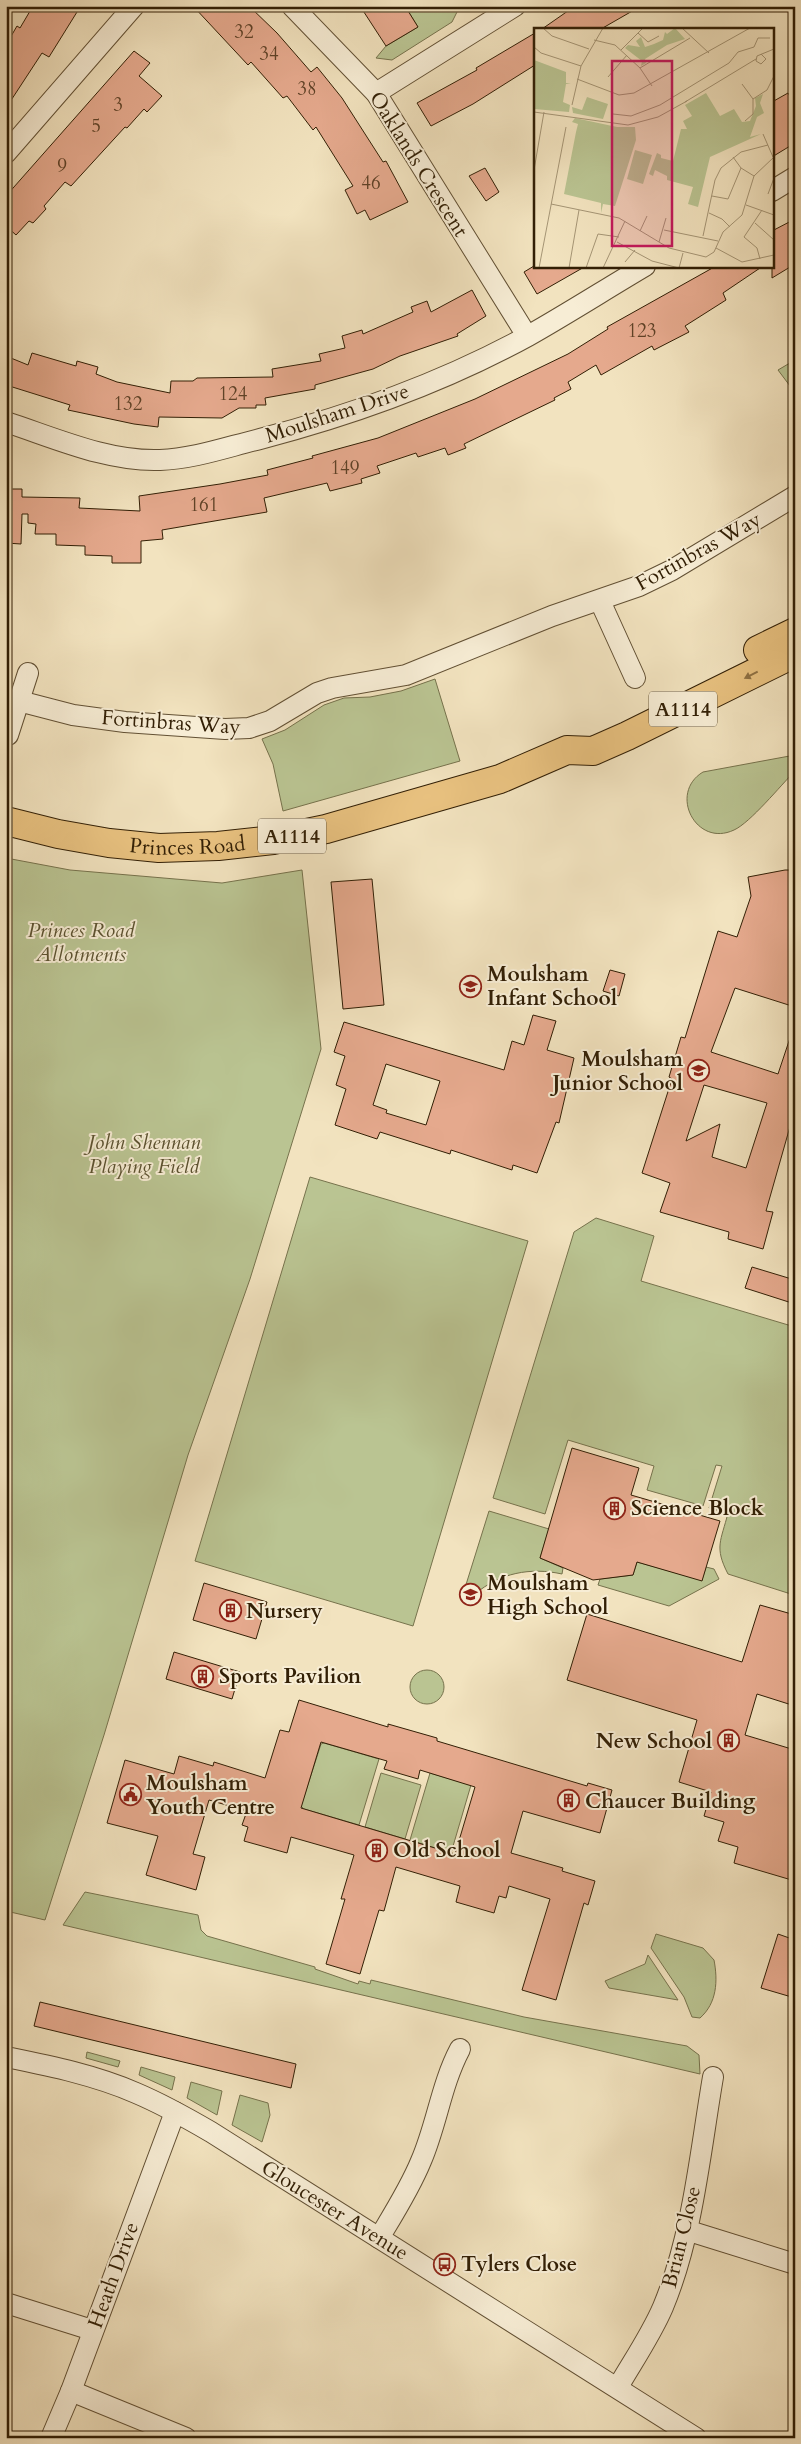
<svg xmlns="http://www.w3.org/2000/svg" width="801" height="2444" viewBox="0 0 801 2444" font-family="Cardo,serif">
<rect width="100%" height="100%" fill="#f2e3bf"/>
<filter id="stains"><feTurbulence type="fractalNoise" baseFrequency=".004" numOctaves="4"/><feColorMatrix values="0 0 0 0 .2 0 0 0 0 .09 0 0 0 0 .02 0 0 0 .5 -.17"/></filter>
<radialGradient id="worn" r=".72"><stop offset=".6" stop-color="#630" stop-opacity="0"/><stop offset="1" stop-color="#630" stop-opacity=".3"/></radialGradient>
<g fill="#bac492" stroke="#76724c">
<path d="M405 6H453L457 12 452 22 392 60 376 58 386 46 418 27Z"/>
<path d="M795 360V385L790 386 778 370Z"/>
<path d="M435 679 460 761 283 811 273 764 262 739 285 730 324 705 344 698 370 697 401 691Z"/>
<path d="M795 755V771C781 785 750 823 734 830 696 848 668 793 703 772Z"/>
<path d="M6 858 70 870 222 883 302 870 321 1049 250 1279 188 1455 104 1735 45 1920 6 1911Z"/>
<path d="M310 1177 528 1241 413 1626 195 1561Z"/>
<path d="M596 1218 654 1236 641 1281 795 1327 794 1595 728 1574C714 1547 721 1541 728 1513L709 1508 722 1466 716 1465 703 1506 647 1490 654 1466 568 1440 545 1514 493 1498 574 1232Z"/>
<path d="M489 1511 549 1529 540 1558 563 1568 562 1574C530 1567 500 1573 475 1594L464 1591Z"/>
<path d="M637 1562 702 1580 706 1567 714 1569 719 1579 669 1606 598 1585 600 1579 633 1575Z"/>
<circle cx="427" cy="1687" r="17"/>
<path d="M324 1743 379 1759 359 1825 304 1809 301 1806 321 1744Z"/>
<path d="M381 1773 421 1785 405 1839 365 1827Z"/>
<path d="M430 1773 471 1785 451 1853 410 1840Z"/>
<path d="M85 1892 198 1915 201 1930 207 1936 315 1967V1969L358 1984 359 1981 370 1984 371 1980 524 2017 687 2046 699 2055 700 2074 63 1925Z"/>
<path d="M656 1934 703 1948 714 1960C718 1981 717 2003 700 2018L692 2017 684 1997 651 1948Z"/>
<path d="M648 1955 678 2000 609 1988 605 1981 645 1964Z"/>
<path d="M87 2052 120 2061 118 2067 86 2058Z"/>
<path d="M141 2067 175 2077 172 2090 139 2075Z"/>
<path d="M191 2082 222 2091 217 2115 187 2098Z"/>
<path d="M240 2095 268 2103 270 2115 262 2142 232 2125Z"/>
</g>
<g fill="#e5a98d" stroke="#321f05" fill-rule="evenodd">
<path d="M33 6H68L77 12 49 57 42 53 6 108V38H10L17 26 20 28Z"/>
<path d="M193 6H249L277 33 311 72 317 67 342 98 383 162 386 161 408 202 370 220 365 210 357 214 345 190 353 186 316 127 313 130 287 96 283 98 251 62 248 65Z"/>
<path d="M360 6H405L418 27 386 46Z"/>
<path d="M575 6H641L601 29H542Z"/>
<path d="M535 33V65L473 104 431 126 417 103 477 70 476 68Z"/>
<path d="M134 51 150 63 139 76 162 96 147 112 144 109 127 128 125 127 71 186 65 182 44 206 46 209 33 223 29 221 16 235 6 226V196Z"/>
<path d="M788 93 795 105V143L772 157V102Z"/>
<path d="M485 168 499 192 486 201 469 176Z"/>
<path d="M795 219V264L772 278V231Z"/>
<path d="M534 266H586L537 294 524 272Z"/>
<path d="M716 266H763L723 293 726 300 685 326 689 332 654 350 652 346 601 375 596 365 568 382 571 389 554 398 555 400 464 444 466 448 448 455 445 448 418 457 416 453 377 466 380 473 361 479 362 483 330 491 327 483 264 498 267 512 162 530 163 539 141 541V563H112V556L85 555V546L56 545V534H35L36 524 28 523V514H22L21 544 6 543V489H22V497L80 498 79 508 140 511 139 496 220 484 268 475 267 470 313 458 312 456 378 438 475 399 568 354 608 329 607 327Z"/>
<path d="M472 290 486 316 457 334 458 336 400 356 373 369 315 385V389L265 398 266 405H256V408H239L222 418 159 417 158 427 134 424 68 410 70 405 6 385V356L28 365 32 353 76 366 77 361 98 367 96 374 117 382 170 393 171 381H193L197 378 273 377 272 369 321 361 319 354 345 348 342 336 362 330 363 334 413 312 411 307 427 301 431 312Z"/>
<path d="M785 870H795V1007L735 988 711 1052 778 1074 792 1032H795V1109L766 1211 773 1212 763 1249 728 1239 729 1232 660 1212 670 1183 642 1173 672 1079 669 1077 681 1037 685 1038 718 931 737 937 751 896 748 877ZM704 1085 767 1103 746 1168 712 1157 720 1124 686 1141Z"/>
<path d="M372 879 384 1005 343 1009 331 882Z"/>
<path d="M610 970 625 974 619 996 603 991Z"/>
<path d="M533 1015 556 1021 547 1050 574 1058 559 1123 556 1122 537 1173 513 1165 512 1170 451 1150 450 1154 380 1132 377 1139 335 1125 346 1089 336 1085 345 1056 334 1052 344 1022 504 1070 512 1041 524 1045ZM386 1064 440 1081 426 1125 386 1113 387 1110 373 1105Z"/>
<path d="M752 1267 795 1280V1304L745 1288Z"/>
<path d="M572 1448 639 1468 631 1495 720 1521 702 1581 637 1562 633 1575 593 1580 540 1558Z"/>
<path d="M204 1583 267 1602 256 1639 193 1620Z"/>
<path d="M760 1605 795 1615V1706L757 1694 745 1735 795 1750V1881L734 1863 738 1847 718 1841 724 1822 704 1816 711 1792 679 1782 697 1720 567 1680 587 1614 742 1662Z"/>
<path d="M174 1652 240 1672 232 1699 166 1679Z"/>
<path d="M299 1700 388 1727V1724L437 1738V1741L587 1786 588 1783 612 1790 600 1833 523 1811 511 1853 563 1868 562 1871 595 1881 588 1905 584 1903 556 2000 522 1990 550 1899 509 1886 506 1898 499 1896 494 1913 456 1902 460 1886 396 1867 384 1911 379 1910 360 1974 326 1964 345 1899H341L354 1855 291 1837 287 1853 244 1841 248 1827 242 1825 247 1811 209 1800 193 1854 205 1857 196 1890 146 1875 158 1836 107 1823 125 1760 174 1774 179 1756 213 1766 214 1762 265 1778 280 1730 289 1732ZM321 1742 387 1761 384 1769 418 1779 420 1770 475 1787 455 1854 301 1808Z"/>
<path d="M778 1934 795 1940V1998L761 1988Z"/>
<path d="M40 2002 296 2064 291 2088 34 2026Z"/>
</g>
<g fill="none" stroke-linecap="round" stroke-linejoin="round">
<defs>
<g id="street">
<path d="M292 6 376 93 527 336"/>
<path d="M376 93 515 6"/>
<path d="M6 153 134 6"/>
<path d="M772 191 795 177"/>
<path d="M6 422C55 438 108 462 160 460 193 459 227 447 260 439 352 415 444 382 528 336 567 314 606 289 645 266"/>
<path d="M600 601 635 678"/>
<path d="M19 701 73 715 125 722 225 729 249 728 270 721 317 693 332 688 406 675 552 616 639 586 672 570 795 496"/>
<path d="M8 735 28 673"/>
<path d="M6 2057C50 2066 95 2075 136 2093 162 2104 187 2118 211 2132L696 2438"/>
<path d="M686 2230 795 2264"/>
<path d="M379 2238C394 2213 410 2188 421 2161 437 2124 441 2085 460 2049"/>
<path d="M6 2303 92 2330"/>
<path d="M618 2387C633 2361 651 2335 663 2307 693 2235 700 2153 713 2077"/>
<path d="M71 2391 186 2438"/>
<path d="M51 2438 71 2391 175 2112"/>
</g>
<g id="primary">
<path d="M758 650 795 632"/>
<path id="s1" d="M6 821 58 834 109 843 159 848 218 846 273 840 326 829 500 779 567 750 593 751 627 736 795 653"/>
</g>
</defs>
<use href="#street" stroke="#625034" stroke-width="22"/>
<use href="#primary" stroke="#321f05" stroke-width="30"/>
<use href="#street" stroke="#f7edd5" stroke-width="20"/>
<use href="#primary" stroke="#e9c280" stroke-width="28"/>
</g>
<defs><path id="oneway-solid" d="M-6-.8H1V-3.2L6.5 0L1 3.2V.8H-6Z" transform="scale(1.25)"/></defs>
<use fill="#8e7042" href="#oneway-solid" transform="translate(751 675) rotate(153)"/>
<defs>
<symbol id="school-ring" viewBox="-11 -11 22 22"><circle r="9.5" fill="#f7edd5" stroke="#8f2418" stroke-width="1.5"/><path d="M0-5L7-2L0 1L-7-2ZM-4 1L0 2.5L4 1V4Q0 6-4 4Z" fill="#8f2418"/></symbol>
<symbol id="building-ring" viewBox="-11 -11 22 22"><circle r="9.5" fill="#f7edd5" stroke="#8f2418" stroke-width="1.5"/><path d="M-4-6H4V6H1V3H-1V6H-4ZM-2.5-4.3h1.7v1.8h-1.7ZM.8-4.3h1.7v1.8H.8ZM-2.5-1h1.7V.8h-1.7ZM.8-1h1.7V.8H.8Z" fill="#8f2418"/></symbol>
<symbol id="civic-ring" viewBox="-11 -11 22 22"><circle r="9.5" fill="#f7edd5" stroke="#8f2418" stroke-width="1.5"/><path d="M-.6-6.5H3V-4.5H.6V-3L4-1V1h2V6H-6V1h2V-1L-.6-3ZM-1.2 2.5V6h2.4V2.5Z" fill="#8f2418"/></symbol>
<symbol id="bus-ring" viewBox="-11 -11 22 22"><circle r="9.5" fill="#f7edd5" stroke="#8f2418" stroke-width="1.5"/><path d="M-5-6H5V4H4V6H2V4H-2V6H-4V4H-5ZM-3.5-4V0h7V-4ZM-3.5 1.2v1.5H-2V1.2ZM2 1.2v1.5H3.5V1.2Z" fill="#8f2418"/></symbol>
</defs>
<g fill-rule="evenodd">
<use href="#school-ring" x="458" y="974" width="25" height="25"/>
<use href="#school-ring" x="686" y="1058" width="25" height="25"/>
<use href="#building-ring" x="602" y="1496" width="25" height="25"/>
<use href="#school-ring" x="458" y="1582" width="25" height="25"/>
<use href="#building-ring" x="218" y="1598" width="25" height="25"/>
<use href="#building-ring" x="190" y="1664" width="25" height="25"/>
<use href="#building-ring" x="716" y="1728" width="25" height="25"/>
<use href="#civic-ring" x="118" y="1782" width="25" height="25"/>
<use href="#building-ring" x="556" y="1788" width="25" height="25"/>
<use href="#building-ring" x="364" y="1838" width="25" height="25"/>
<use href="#bus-ring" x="432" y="2252" width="25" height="25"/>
</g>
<g text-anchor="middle" stroke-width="4" stroke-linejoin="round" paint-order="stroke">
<g font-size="19" fill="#5f4227">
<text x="244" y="38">32</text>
<text x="269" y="60">34</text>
<text x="307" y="95">38</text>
<text x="118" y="111">3</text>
<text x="96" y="132">5</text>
<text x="62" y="172">9</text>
<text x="371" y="189">46</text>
<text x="642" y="337">123</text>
<text x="233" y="400">124</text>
<text x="128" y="410">132</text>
<text x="345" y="474">149</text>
<text x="204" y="511">161</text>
</g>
<g fill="#f7edd5" stroke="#6d5d43" stroke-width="1">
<rect x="649" y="691.5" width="68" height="35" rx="4"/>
<rect x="258" y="818.5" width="68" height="35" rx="4"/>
</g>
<g font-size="20" font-weight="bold" fill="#321f05">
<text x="683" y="716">A1114</text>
<text x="292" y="843">A1114</text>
</g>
<g font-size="21" fill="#321f05" stroke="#f7edd5">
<text transform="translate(419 164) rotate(58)" y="7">Oaklands Crescent</text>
<text transform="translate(337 413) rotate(-18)" y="7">Moulsham Drive</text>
<text transform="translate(698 551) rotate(-29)" y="7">Fortinbras Way</text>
<text transform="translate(171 722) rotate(4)" y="7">Fortinbras Way</text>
<text dy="7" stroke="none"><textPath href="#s1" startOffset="184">Princes Road</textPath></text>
<text transform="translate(335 2210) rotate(32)" y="7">Gloucester Avenue</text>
<text transform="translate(681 2237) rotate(-76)" y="7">Brian Close</text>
<text transform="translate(113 2275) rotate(-70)" y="7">Heath Drive</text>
</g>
<g font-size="21" font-style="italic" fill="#5b512f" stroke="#f7edd5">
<text x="81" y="937">Princes Road<tspan x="81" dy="24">Allotments</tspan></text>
<text x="144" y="1149">John Shennan<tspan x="144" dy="24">Playing Field</tspan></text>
</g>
<g font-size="21" font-weight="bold" fill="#321f05" stroke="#f7edd5" text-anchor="start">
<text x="487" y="981">Moulsham<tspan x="487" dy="24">Infant School</tspan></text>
<text x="683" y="1066" text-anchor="end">Moulsham<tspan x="683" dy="24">Junior School</tspan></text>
<text x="631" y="1515">Science Block</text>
<text x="487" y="1590">Moulsham<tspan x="487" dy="24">High School</tspan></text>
<text x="246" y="1618">Nursery</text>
<text x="219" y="1683">Sports Pavilion</text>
<text x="712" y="1748" text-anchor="end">New School</text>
<text x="146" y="1790">Moulsham<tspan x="146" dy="24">Youth Centre</tspan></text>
<text x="585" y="1808">Chaucer Building</text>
<text x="393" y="1857">Old School</text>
<text x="461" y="2271">Tylers Close</text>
</g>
</g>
<g transform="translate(534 28)">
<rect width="240" height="240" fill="#f2e3bf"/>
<path d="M141 0 151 11 133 17 111 31 112 35 107 38 108 33 91 20 94 17 106 19 102 13 107 9 111 19 120 16 129 12 131 4 133 6ZM0 32 32 44V55L37 56H32L29 74 36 77 35 84 0 81ZM172 65 186 88 200 81 208 94 216 93 222 78 221 70 229 66 226 75 230 85 223 89 216 109 227 106 176 129 164 179 154 176 159 159 133 152V148L121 142 119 148 115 146 123 125 127 127V130L139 133 147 101H153L149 93 158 88 151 77ZM53 69 74 76 69 91 39 85 38 79 48 82ZM41 90 83 99H101L102 112 81 178 69 176 67 185V175L30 166 42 104 44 96 38 94ZM101 122 118 127 109 156 93 151Z" fill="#bac492"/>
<path fill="none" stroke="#a59575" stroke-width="1" d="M9 0 18 8 55 21M148 0 175 25M104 5 114 14 125 8M60 12 81 17 106 40 118 58M0 19 7 25 47 38M87 22 109 0M227 26 232 31 227 36 222 33 223 28 240 21M106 40 156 10M74 49 93 27M43 51 85 67 100 65 216 0M208 56 219 71M151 74 222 31M38 77 47 38 69 0M0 84 94 97 124 89 153 73M79 86 97 88 126 77 195 35 204 24 220 19 224 10H236M211 93 219 86V71L233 62 240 48M229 106 239 129M199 129 207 140 220 148M0 142 10 84M234 166 240 150M178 168 194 171 207 140M17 176 85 190 135 220 172 229 180 224 189 204 208 187 220 148 240 129M212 177 240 187M175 185 188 191 196 199M221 195 240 212M130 202 184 213M106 203 113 188M169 208 181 152 187 140 207 124 234 117M83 214 118 233 145 240M125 214 132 190M182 220 208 234 240 227M226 231 223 220 210 209 228 182M91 234 101 222M5 240 32 99M35 240 45 182M52 240 64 206 85 209M69 240 91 193M145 240 149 225"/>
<path fill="#c2185b" fill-opacity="0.15" stroke="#c2185b" stroke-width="2.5" d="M78 33H138V218H78Z"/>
<rect width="240" height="240" fill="none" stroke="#321f05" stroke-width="2.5"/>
</g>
<rect width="801" height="2444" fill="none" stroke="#f2e3bf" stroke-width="25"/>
<rect x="8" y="8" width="786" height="2429" fill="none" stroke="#321f05" stroke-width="2.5"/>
<rect x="12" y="12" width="776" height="2419" fill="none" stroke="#321f05"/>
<rect width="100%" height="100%" filter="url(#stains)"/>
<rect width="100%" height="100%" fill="url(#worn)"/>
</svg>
